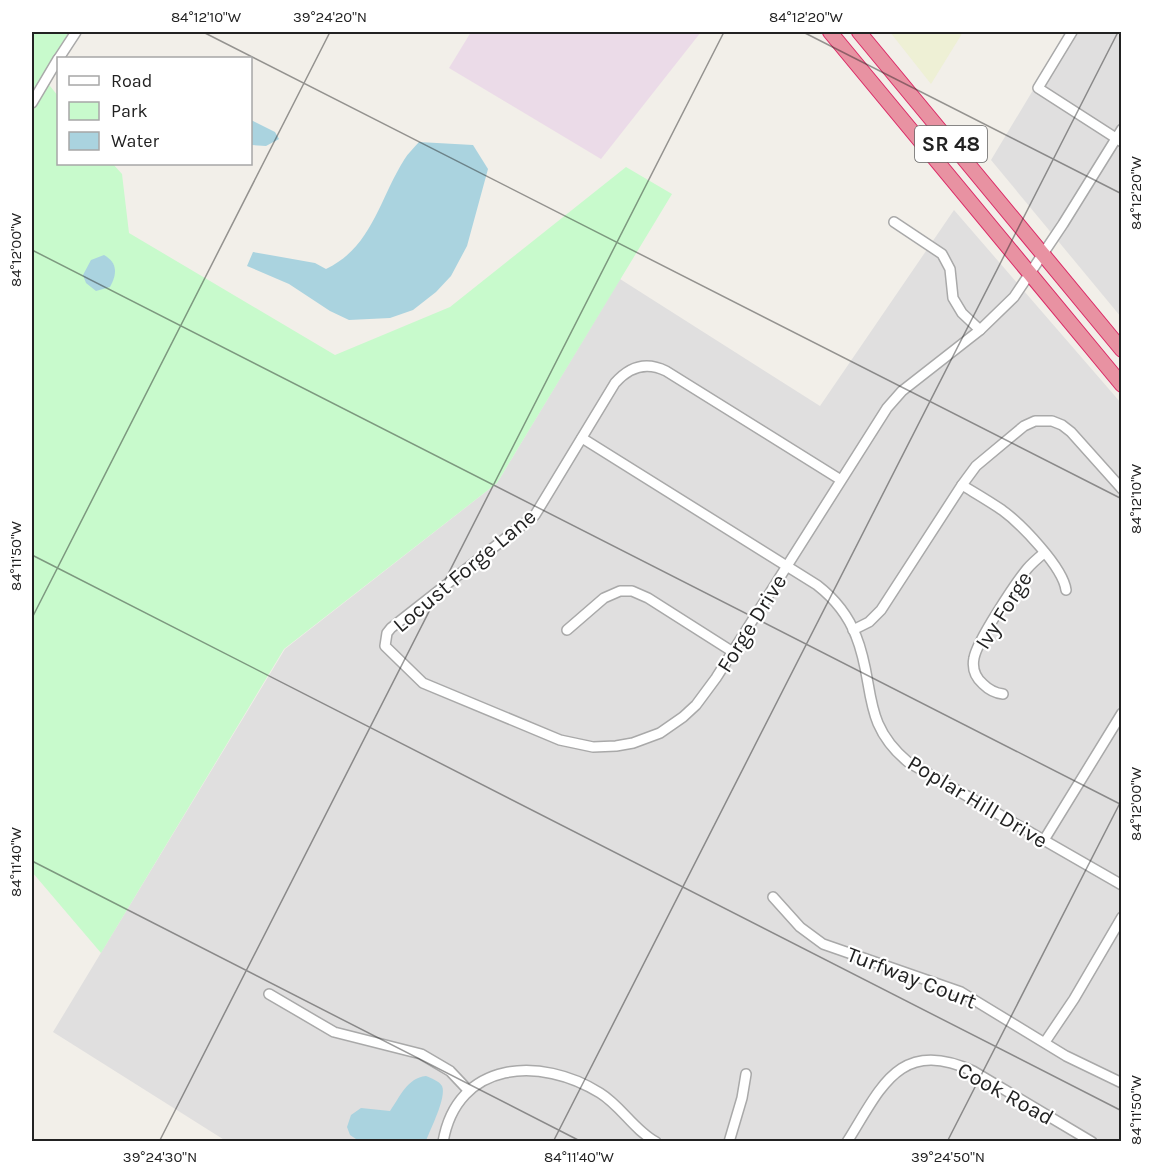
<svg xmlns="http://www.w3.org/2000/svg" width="1153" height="1173" viewBox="0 0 1153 1173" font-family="Karla,sans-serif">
<rect width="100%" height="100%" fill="#f2efe9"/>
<g fill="#e0dfdf">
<path d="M1068 32H1121V317L991 160Z"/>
<path d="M954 210 1121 403V1141H226L53 1032 285 649 497 483 620 279 820 406Z"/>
</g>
<path fill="#ebdbe8" d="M471 32H701L601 159 449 68Z"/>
<path fill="#eef0d5" d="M890 32H963L931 84Z"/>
<path fill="#c8facc" d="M32 32H69L42 76 58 96V164H113L122 174 129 233 335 355 450 307 626 167 672 194 497 483 284 649 101 953 32 872Z"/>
<g fill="#aad3df">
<path d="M251 120 275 132 279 139 266 146 251 145Z"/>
<path d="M419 142 473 145 488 169 467 246 451 276 436 292 413 310 390 318 349 320 330 311 289 284 247 266 253 252 315 263 326 269C372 247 379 200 404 160 408 153 414 148 419 142Z"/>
<path d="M104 255C118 263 117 274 110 287L96 291 86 283 83 275 91 260Z"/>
<path d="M426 1076C431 1078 439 1081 442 1086 447 1097 430 1130 426 1141H359L350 1135 347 1127 351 1115 361 1108 390 1111C400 1097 407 1078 426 1076Z"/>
</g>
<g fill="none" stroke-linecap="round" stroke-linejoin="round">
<defs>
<g id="minor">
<path d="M1072 32 1038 88 1122 142"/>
<path d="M59 58 76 32"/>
<path d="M32 103 58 59"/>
<path d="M894 222 942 254 950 269 953 298 962 313 980 330"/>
<path d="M582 438 817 585C835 599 848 615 856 636 876 685 860 722 908 762L1122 885"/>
<path d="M841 480 666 371C646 361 629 367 615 383L535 515 391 628 387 633 385 646 423 683 560 740 593 747 616 746 633 743 660 733 683 717 696 705 716 678 887 408 902 391 980 330 1014 297 1063 224 1122 129"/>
<path d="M962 485C975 493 989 501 1002 510 1021 524 1063 567 1066 590"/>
<path d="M567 630 604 598 620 591H632L648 598 733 652"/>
<path d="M853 630 869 622 881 610 962 485 976 466 1024 426 1035 421H1052L1062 425 1071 432 1122 489"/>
<path d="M1003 694C994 693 989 690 983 684 975 677 972 668 974 658 977 641 1015 584 1027 569 1032 563 1038 558 1044 553"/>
<path d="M1044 840 1122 713"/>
<path d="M773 897 800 927 823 944 961 992 1066 1056 1122 1083"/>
<path d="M269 994 334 1032 421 1054 450 1071 468 1090"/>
<path d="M1045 1042 1074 999 1122 917"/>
<path d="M443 1142C457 1060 541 1056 600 1093 621 1106 634 1130 656 1142"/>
<path d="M729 1142 742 1098 746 1074"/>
<path d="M847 1142C881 1088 899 1037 973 1071L1092 1142"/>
</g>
<g id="highway">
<path d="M830 32 1122 385"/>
<path d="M859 32 1122 350"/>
</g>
</defs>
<use href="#minor" stroke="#a9a9a9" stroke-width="12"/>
<use href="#highway" stroke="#dc2a67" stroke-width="16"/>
<use href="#minor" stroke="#fff" stroke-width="9"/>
<use href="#highway" stroke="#e892a2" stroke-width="14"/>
</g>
<path fill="none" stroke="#222" stroke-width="1.5" stroke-opacity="0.45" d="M203 32 1122 499M803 32 1122 194M32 250 1122 805M32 555 1122 1111M32 618 330 32M32 861 582 1142M159 1142 724 32M553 1142 1118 32M947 1142 1122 799"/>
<g text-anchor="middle" stroke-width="4.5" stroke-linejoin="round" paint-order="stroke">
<rect fill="#fff" stroke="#646464" stroke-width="1.5" x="915" y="126" width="72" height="36" rx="4.5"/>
<g font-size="21" font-weight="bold" fill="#222">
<text x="951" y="151">SR 48</text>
</g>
<g font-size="22" fill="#222" stroke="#fff">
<text transform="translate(464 570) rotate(-40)" y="8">Locust Forge Lane</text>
<text transform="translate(1003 610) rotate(-58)" y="8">Ivy Forge</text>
<text transform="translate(751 623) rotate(-58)" y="8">Forge Drive</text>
<text transform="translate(978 801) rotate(31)" y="8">Poplar Hill Drive</text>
<text transform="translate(912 977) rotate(21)" y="8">Turfway Court</text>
<text transform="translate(1006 1093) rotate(29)" y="8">Cook Road</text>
</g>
</g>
<rect width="1153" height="1173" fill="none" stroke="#ffffff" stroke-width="66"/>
<rect x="57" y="57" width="195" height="108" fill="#ffffff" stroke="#a7a7a7" stroke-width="1.5"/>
<rect x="69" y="76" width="30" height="9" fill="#ffffff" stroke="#a7a7a7" stroke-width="1.5"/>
<text x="111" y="87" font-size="18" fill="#222222">Road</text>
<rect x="69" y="102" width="30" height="18" fill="#c8facc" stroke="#a7a7a7" stroke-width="1.5"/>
<text x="111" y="117" font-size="18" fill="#222222">Park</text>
<rect x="69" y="132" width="30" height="18" fill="#aad3df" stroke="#a7a7a7" stroke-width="1.5"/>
<text x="111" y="147" font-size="18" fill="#222222">Water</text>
<rect x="33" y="33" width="1087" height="1107" fill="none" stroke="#222" stroke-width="2"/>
<g font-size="15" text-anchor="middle" fill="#222">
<text x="206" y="22">84°12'10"W</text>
<text x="330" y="22">39°24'20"N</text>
<text x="806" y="22">84°12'20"W</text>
<text transform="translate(1136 193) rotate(-90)" y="5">84°12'20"W</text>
<text transform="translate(16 250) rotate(-90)" y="5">84°12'00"W</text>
<text transform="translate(1136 499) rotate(-90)" y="5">84°12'10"W</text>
<text transform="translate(16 556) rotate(-90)" y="5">84°11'50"W</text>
<text transform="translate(1136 804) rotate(-90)" y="5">84°12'00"W</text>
<text transform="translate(16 862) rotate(-90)" y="5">84°11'40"W</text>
<text transform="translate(1136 1110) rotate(-90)" y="5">84°11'50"W</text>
<text x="160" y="1162">39°24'30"N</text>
<text x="579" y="1162">84°11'40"W</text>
<text x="948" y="1162">39°24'50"N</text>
</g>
</svg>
